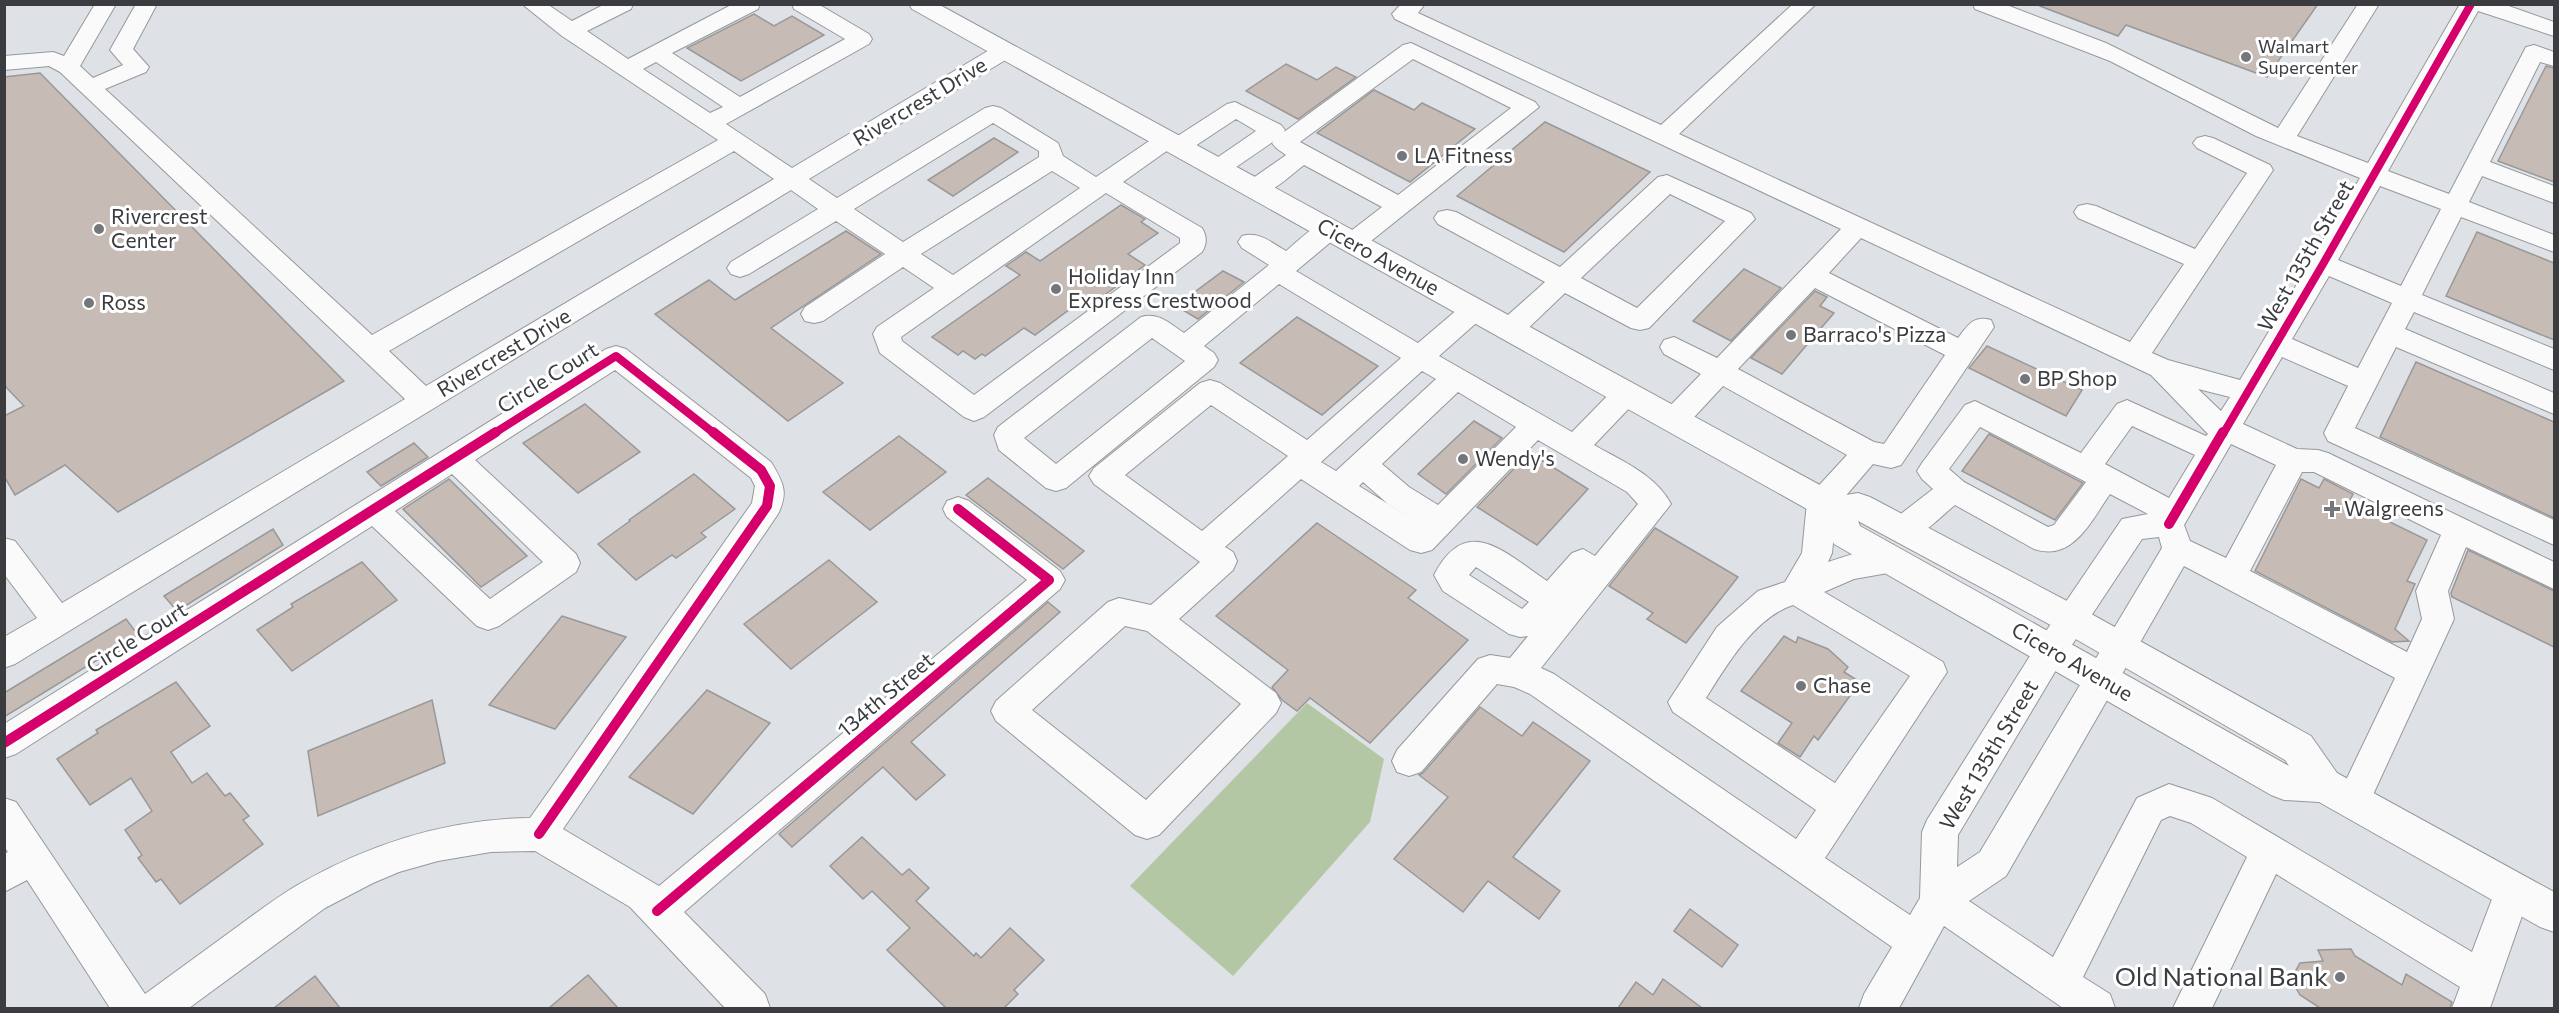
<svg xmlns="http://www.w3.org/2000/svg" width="2559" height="1013" viewBox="0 0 2559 1013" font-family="Commissioner,sans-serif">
<rect width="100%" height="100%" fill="#dee1e5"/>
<path fill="#b4c7a5" d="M1307 703 1384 759 1370 822 1233 976 1130 886Z"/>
<g fill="#c7bcb5" stroke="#999899" stroke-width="1.5">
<path d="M2041 4H2318L2267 77 2126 25 2118 36 2040 6Z"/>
<path d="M754 14 774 26 792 16 824 35 741 81 687 48Z"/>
<path d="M1286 64 1317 80 1336 67 1356 77 1298 119 1246 91Z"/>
<path d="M2546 66 2554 68V182L2498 161Z"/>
<path d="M40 73 344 381 118 512 65 465 15 495 4 476V416L24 406 4 385V77Z"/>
<path d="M1374 90 1414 110 1422 103 1475 129 1410 182 1317 133Z"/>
<path d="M1545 122 1650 172 1564 252 1457 196Z"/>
<path d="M994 138 1018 152 953 196 928 180Z"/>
<path d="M1121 205 1145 219 1141 222 1158 233 1128 254 1145 265 1091 305 1088 302 1082 307 1077 304 1035 335 1024 328 985 356 982 354 975 359 963 351 958 355 932 337 1020 275 1006 266 1026 252 1040 261Z"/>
<path d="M846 231 881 254 771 328 843 383 788 421 655 314 709 280 735 300Z"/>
<path d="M2477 232 2554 263V340L2446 296Z"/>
<path d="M1744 269 1781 288 1731 341 1693 321Z"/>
<path d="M1223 271 1244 282 1198 319 1176 306Z"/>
<path d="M1815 291 1827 297 1820 306 1834 313 1782 374 1751 358Z"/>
<path d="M1297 317 1378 366 1322 415 1240 363Z"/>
<path d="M1987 346 2082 390 2066 416 1969 368Z"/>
<path d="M2416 362 2554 422V518L2380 437Z"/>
<path d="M585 404 640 452 578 493 523 443Z"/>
<path d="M1474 421 1502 438 1446 494 1418 474Z"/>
<path d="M1989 434 2083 483 2055 520 1962 471Z"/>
<path d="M899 436 946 472 870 530 823 492Z"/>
<path d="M414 443 428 457 381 486 367 472Z"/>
<path d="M1528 454 1535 456 1588 489 1537 545 1477 507Z"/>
<path d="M694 474 735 509 701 533 706 537 676 558 672 555 636 580 598 544 630 521 629 520Z"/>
<path d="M988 478 1084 551 1063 569 966 495Z"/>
<path d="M449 479 527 556 481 587 403 509Z"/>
<path d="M2301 479 2319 488 2324 479 2353 494 2349 502 2427 540 2407 581 2415 584 2395 629 2409 641 2392 642 2255 571Z"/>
<path d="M1317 523 1416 590 1408 598 1468 640 1370 743 1310 698 1297 711 1282 700 1272 687 1288 670 1216 616Z"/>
<path d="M1655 528 1738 577 1686 643 1647 619 1653 613 1609 586Z"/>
<path d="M273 529 283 545 177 611 164 596Z"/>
<path d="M2468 550 2554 591V647L2452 597 2451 593Z"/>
<path d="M829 560 877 602 791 669 744 624Z"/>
<path d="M362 562 397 600 292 671 257 630 293 607 291 604Z"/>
<path d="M1048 602 1060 612 911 742 945 775 916 800 883 767 792 847 779 834Z"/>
<path d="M562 616 626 637 555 729 489 705Z"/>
<path d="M126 619 138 635 4 717V693Z"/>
<path d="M1784 636 1796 643 1798 637 1828 649 1848 667 1844 672 1860 682 1818 740 1814 736 1800 757 1778 743 1792 723 1741 691Z"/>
<path d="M176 682 210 726 171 752 192 783 207 773 225 796 230 793 249 816 243 820 263 844 180 904 161 879 156 882 138 858 142 855 125 830 152 811 131 778 90 805 57 759 98 733 96 730Z"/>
<path d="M707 690 770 723 693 814 629 777Z"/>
<path d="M432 700 445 763 318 816 308 751Z"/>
<path d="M1480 707 1522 736 1533 722 1590 761 1513 857 1560 891 1539 919 1488 881 1463 912 1394 859 1448 797 1419 775 1423 773Z"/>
<path d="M862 837 902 875 909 869 929 888 916 901 974 956 976 953 981 958 1010 928 1044 960 1014 990 1018 994 1004 1008H946L887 950 910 928 872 891 863 899 830 866Z"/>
<path d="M1690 909 1738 945 1722 967 1674 931Z"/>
<path d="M2351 949 2355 956 2402 985 2406 974 2452 1002 2450 1008H2320L2300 995 2291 979 2300 963 2323 961 2318 950Z"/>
<path d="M588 975 618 1008H549Z"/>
<path d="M315 976 340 1008H274Z"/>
<path d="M1663 979 1702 1008H1618L1636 982 1653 995Z"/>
</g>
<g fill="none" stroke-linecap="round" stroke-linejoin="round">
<defs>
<g id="minor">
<path d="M95 4H116L80 66 93 78 123 65 110 50 136 4H157L133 49 149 67 146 72 105 89 372 335 718 140 562 36 522 4H547L572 21 605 4H633L631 9 587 31 628 59 733 4H760L758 9 672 53 740 97 845 39 794 9 792 4H818L869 34 872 39 869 44 726 124 792 168 996 46 1004 44 1012 46 1015 51 1012 56 809 179 837 198 985 108 993 106 1001 108 1058 143 1063 156 1096 177 1158 135 1166 133 1176 137 1227 104 1235 102 1281 125 1285 130 1284 132 1403 45 1411 43 1535 102 1539 107 1361 249 1352 252 1343 249 1339 243 1343 237 1382 207 1304 165C1288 177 1267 200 1246 195L1243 189 1246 183 1286 155 1276 148 1272 143 1274 141 1226 174 1217 177 1208 174 1205 169 1208 164 1256 131 1236 119 1186 152 1178 155 1168 150 1123 182 1202 228C1207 236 1207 244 1202 252L984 417 974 421 964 417 880 353 873 334 877 327 934 288 903 267 823 321 814 323 805 321 801 314 805 307 885 254 836 221 749 274 740 277 731 274 727 268 731 262 818 209 791 190 69 631 15 664 4 668V637L37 618 4 574V538L15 541 62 603 405 399 60 72 49 66 4 70V56L53 52 64 56ZM1413 59 1511 108 1398 195 1300 142ZM656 62 723 107 710 113 643 69ZM993 123 1039 151V157L903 242 854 209ZM734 151 774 179 426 386 389 351ZM1052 171 1080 188 953 275 921 254ZM1106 193 1180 238V243L974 395 902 341 901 337Z"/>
<path d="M1401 4H1425L1418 13 1661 125 1793 4H1816L1679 134 2130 342 2184 264 2078 218 2074 212 2078 206 2087 204 2096 206 2195 249 2247 173 2197 148 2193 143 2197 138 2205 136 2213 138 2270 165 2273 170 2152 353 2168 360 2240 380 2360 178 2256 136 2110 61 1975 9 1973 4H2004L2106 43 2278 128 2358 4H2379L2297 136 2368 163 2460 4H2503L2554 22V36L2478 11 2388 171 2449 194 2526 47 2534 45 2554 52V66L2540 62 2490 162 2554 186V203L2482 176 2469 202 2554 235V252L2461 217 2422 295 2554 349V370L2414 312 2405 329 2554 393V414L2396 347 2355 428 2554 520V545L2328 441 2324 433 2348 386 2282 357 2243 424 2297 449 2318 450 2328 453 2554 562V589L2466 547 2448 591 2454 619 2365 812 2353 817 2341 812 2336 801 2395 678 2184 566 2006 876 1969 901 2053 957 2137 798 2169 784 2212 798 2472 952 2500 878 2513 873 2526 878 2531 890 2490 1008H2452L2460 987 2276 874 2212 1008H2173L2247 857 2191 823 2170 816 2161 820 2083 977 2110 994 2115 1008H2063L1944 926 1899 1008H1859L1864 994 1892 947 1530 694 1514 687 1497 684 1421 772 1409 776 1397 772 1392 761 1397 750 1478 659 1490 655 1510 658 1528 636 1520 637 1509 634 1443 591 1434 575C1467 511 1506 554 1547 581L1572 553 1583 549 1595 556 1638 504 1627 492 1538 440 1432 550 1421 553 1410 550 1301 479 1225 547 1233 552 1237 561 1233 570 1179 619 1276 693 1281 703 1276 713 1159 835 1147 839 1135 835 996 721 991 711 996 701 1108 602 1119 598 1151 605 1200 562 1094 484 1089 476 1094 468 1200 383 1210 380 1220 383 1307 440 1401 358 1279 284 1204 346 1214 353 1218 360 1214 367 1066 488 1056 491 1046 488 999 450 994 435 998 427 1141 317C1159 312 1170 324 1184 333L1269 265 1242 248 1238 242 1242 236C1259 231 1272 243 1286 251 1301 239 1318 218 1338 224L1342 230 1338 236 1296 271 1418 343 1465 303 1474 301 1483 303 1487 310 1483 317 1439 356 1572 432 1616 387 1626 384 1636 387 1640 394 1636 401 1594 445C1622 461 1656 475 1671 504L1541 668 1554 674 1796 839 1816 810 1673 712 1668 702 1717 627 1758 591 1785 582 1802 553 1807 502 1811 494 1847 455 1723 386 1684 428 1674 431 1664 428 1660 420 1664 412 1701 374 1664 354 1660 347 1664 340 1674 337 1717 358 1841 229 1395 19 1392 14ZM2380 186 2441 209 2401 286 2338 260ZM1861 238 2151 375 2208 434 2206 436 2127 400 2117 404 2081 453 1975 401 1965 405 1922 463 1917 471 1922 479 1933 489 1893 520 1889 529 1893 538C1917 545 1937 519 1955 505L2034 549C2073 562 2091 521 2110 494L2148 514 2122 519 2040 640 1927 820 1922 832 1920 898 1910 915 1825 858 1947 672 1943 662 1824 592 1854 579 1905 570 1909 561 1905 552C1880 544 1852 554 1828 562L1832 553 1837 506 1873 464 1891 468 1901 465 1994 327 1991 320C1973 315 1968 325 1958 338L1829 273ZM2329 276 2392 303 2358 368 2292 339ZM1815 288 1945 355 1884 444 1874 442 1738 369ZM1152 338 1185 361 1056 464 1024 438ZM1422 371 1436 379 1336 471 1321 462ZM2198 389 2230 397 2221 411ZM1458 392 1516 427 1438 505 1409 487 1382 464ZM1211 405 1288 456 1202 531 1125 475ZM2132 426 2195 455 2169 498 2105 464ZM1980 427 2086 482 2054 525 2048 527 1964 482 1949 469ZM2231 444 2276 465 2226 558 2190 541 2184 525ZM2302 472H2314L2441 535 2416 591 2422 619 2407 652 2250 571ZM1363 482 1388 504 1419 523 1359 486ZM2159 537 2162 548 1980 852 1957 867 1958 835 2062 660 2142 539ZM1476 567 1529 602 1522 609 1469 575ZM1793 605 1910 676 1835 783 1706 698C1727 665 1754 618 1793 605ZM1125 626 1147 631 1241 704 1146 800 1032 710Z"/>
<path d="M1667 175 1751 213 1755 219 1649 328 1640 330 1631 328 1565 293 1519 337 1509 340 1499 337 1495 330 1499 323 1545 282 1438 224 1434 218 1438 212 1447 210 1456 212 1560 267 1658 177ZM1670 194 1725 221 1637 308 1581 278Z"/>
<path d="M616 346 626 349 771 462C783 482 789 492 778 514L563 829 659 886 1027 580 947 517 943 509 947 501 958 497 969 501 1060 571 1065 580 1060 589 684 912 765 994 770 1008H725L630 907 535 851 491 852 438 861 399 872 373 883 325 908 189 1008H110L27 880 4 892V854L8 852 4 846V798L16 802 145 994C177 971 209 947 241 924 260 910 280 895 301 883 372 843 447 819 530 818L752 503 755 486 751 478 615 370 475 460 576 554 580 563 576 572 499 626 488 630 477 626 372 526 16 754 4 758V724L606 349ZM452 474 543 562 490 599 395 511Z"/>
</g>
<path id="major" d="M909 4H938L1840 496 1858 493 1870 497 2084 610 2311 736 2337 773 2554 892V932L2540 927 2319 802 2284 800 2271 795 1834 544 1823 518 912 9ZM1858 521 2060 630 2285 760 2289 766 1860 526Z"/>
</defs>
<use href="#minor" stroke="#96989b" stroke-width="2"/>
<use href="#major" stroke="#96989b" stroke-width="2"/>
<use href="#minor" fill="#fafafb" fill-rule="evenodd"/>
<use href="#major" fill="#fafafb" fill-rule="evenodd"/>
<defs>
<g id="cycleway-far1">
<path d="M493 434 616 356 715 434"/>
<path d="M2223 434 2323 264 2471 4"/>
</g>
<g id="cycleway">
<path d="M2169 524 2223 432"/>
<path d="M4 743 496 432"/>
<path d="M539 834 767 506 770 486 761 470 713 432"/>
<path d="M657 911 1049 580 958 509"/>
</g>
</defs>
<use href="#cycleway-far1" stroke="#fff" stroke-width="10"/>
<use href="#cycleway" stroke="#fff" stroke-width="14"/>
<use href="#cycleway-far1" stroke="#d6006c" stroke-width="8"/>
<use href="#cycleway" stroke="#d6006c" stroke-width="10"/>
</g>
<g fill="#73767a" stroke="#fff" stroke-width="2">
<circle cx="2246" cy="57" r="6"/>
<circle cx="1402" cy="156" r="6"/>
<circle cx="99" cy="229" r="6"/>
<circle cx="1056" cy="289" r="6"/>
<circle cx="89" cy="303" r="6"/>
<circle cx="1791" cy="335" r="6"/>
<circle cx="2025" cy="379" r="6"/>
<circle cx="1463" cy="459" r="6"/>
<path d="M2329 500h6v6h6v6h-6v6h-6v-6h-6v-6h6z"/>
<circle cx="1801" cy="686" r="6"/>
<circle cx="2340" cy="977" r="6"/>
</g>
<g text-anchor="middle" stroke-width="6" stroke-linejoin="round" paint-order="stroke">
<g font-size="18" fill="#3a3c40" stroke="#fff" text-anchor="start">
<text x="2258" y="53">Walmart<tspan x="2258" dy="21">Supercenter</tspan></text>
</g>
<g font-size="21" fill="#3a3c40" stroke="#fff">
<text transform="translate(920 102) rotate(-31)" y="7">Rivercrest Drive</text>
<text transform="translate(2306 256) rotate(-60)" y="7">West 135th Street</text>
<text transform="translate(1378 257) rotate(29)" y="7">Cicero Avenue</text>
<text transform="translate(504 353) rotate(-31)" y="7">Rivercrest Drive</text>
<text transform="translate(548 378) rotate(-32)" y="7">Circle Court</text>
<text transform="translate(137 638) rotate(-32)" y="7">Circle Court</text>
<text transform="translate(2072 662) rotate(30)" y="7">Cicero Avenue</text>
<text transform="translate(886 695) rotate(-40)" y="7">134th Street</text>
<text transform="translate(1989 755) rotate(-59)" y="7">West 135th Street</text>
</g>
<g font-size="21" fill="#3a3c40" stroke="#fff" text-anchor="start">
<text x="1414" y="163">LA Fitness</text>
<text x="111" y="224">Rivercrest<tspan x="111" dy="24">Center</tspan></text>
<text x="1068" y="284">Holiday Inn<tspan x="1068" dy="24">Express Crestwood</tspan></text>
<text x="101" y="310">Ross</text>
<text x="1803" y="342">Barraco's Pizza</text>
<text x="2037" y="386">BP Shop</text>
<text x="1475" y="466">Wendy's</text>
<text x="2344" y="516">Walgreens</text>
<text x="1813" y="693">Chase</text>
</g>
<g font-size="26" fill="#3a3c40" stroke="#fff" text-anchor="end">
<text x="2328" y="986">Old National Bank</text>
</g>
</g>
<rect width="2559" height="1013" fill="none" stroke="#3a3c40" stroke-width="12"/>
</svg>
